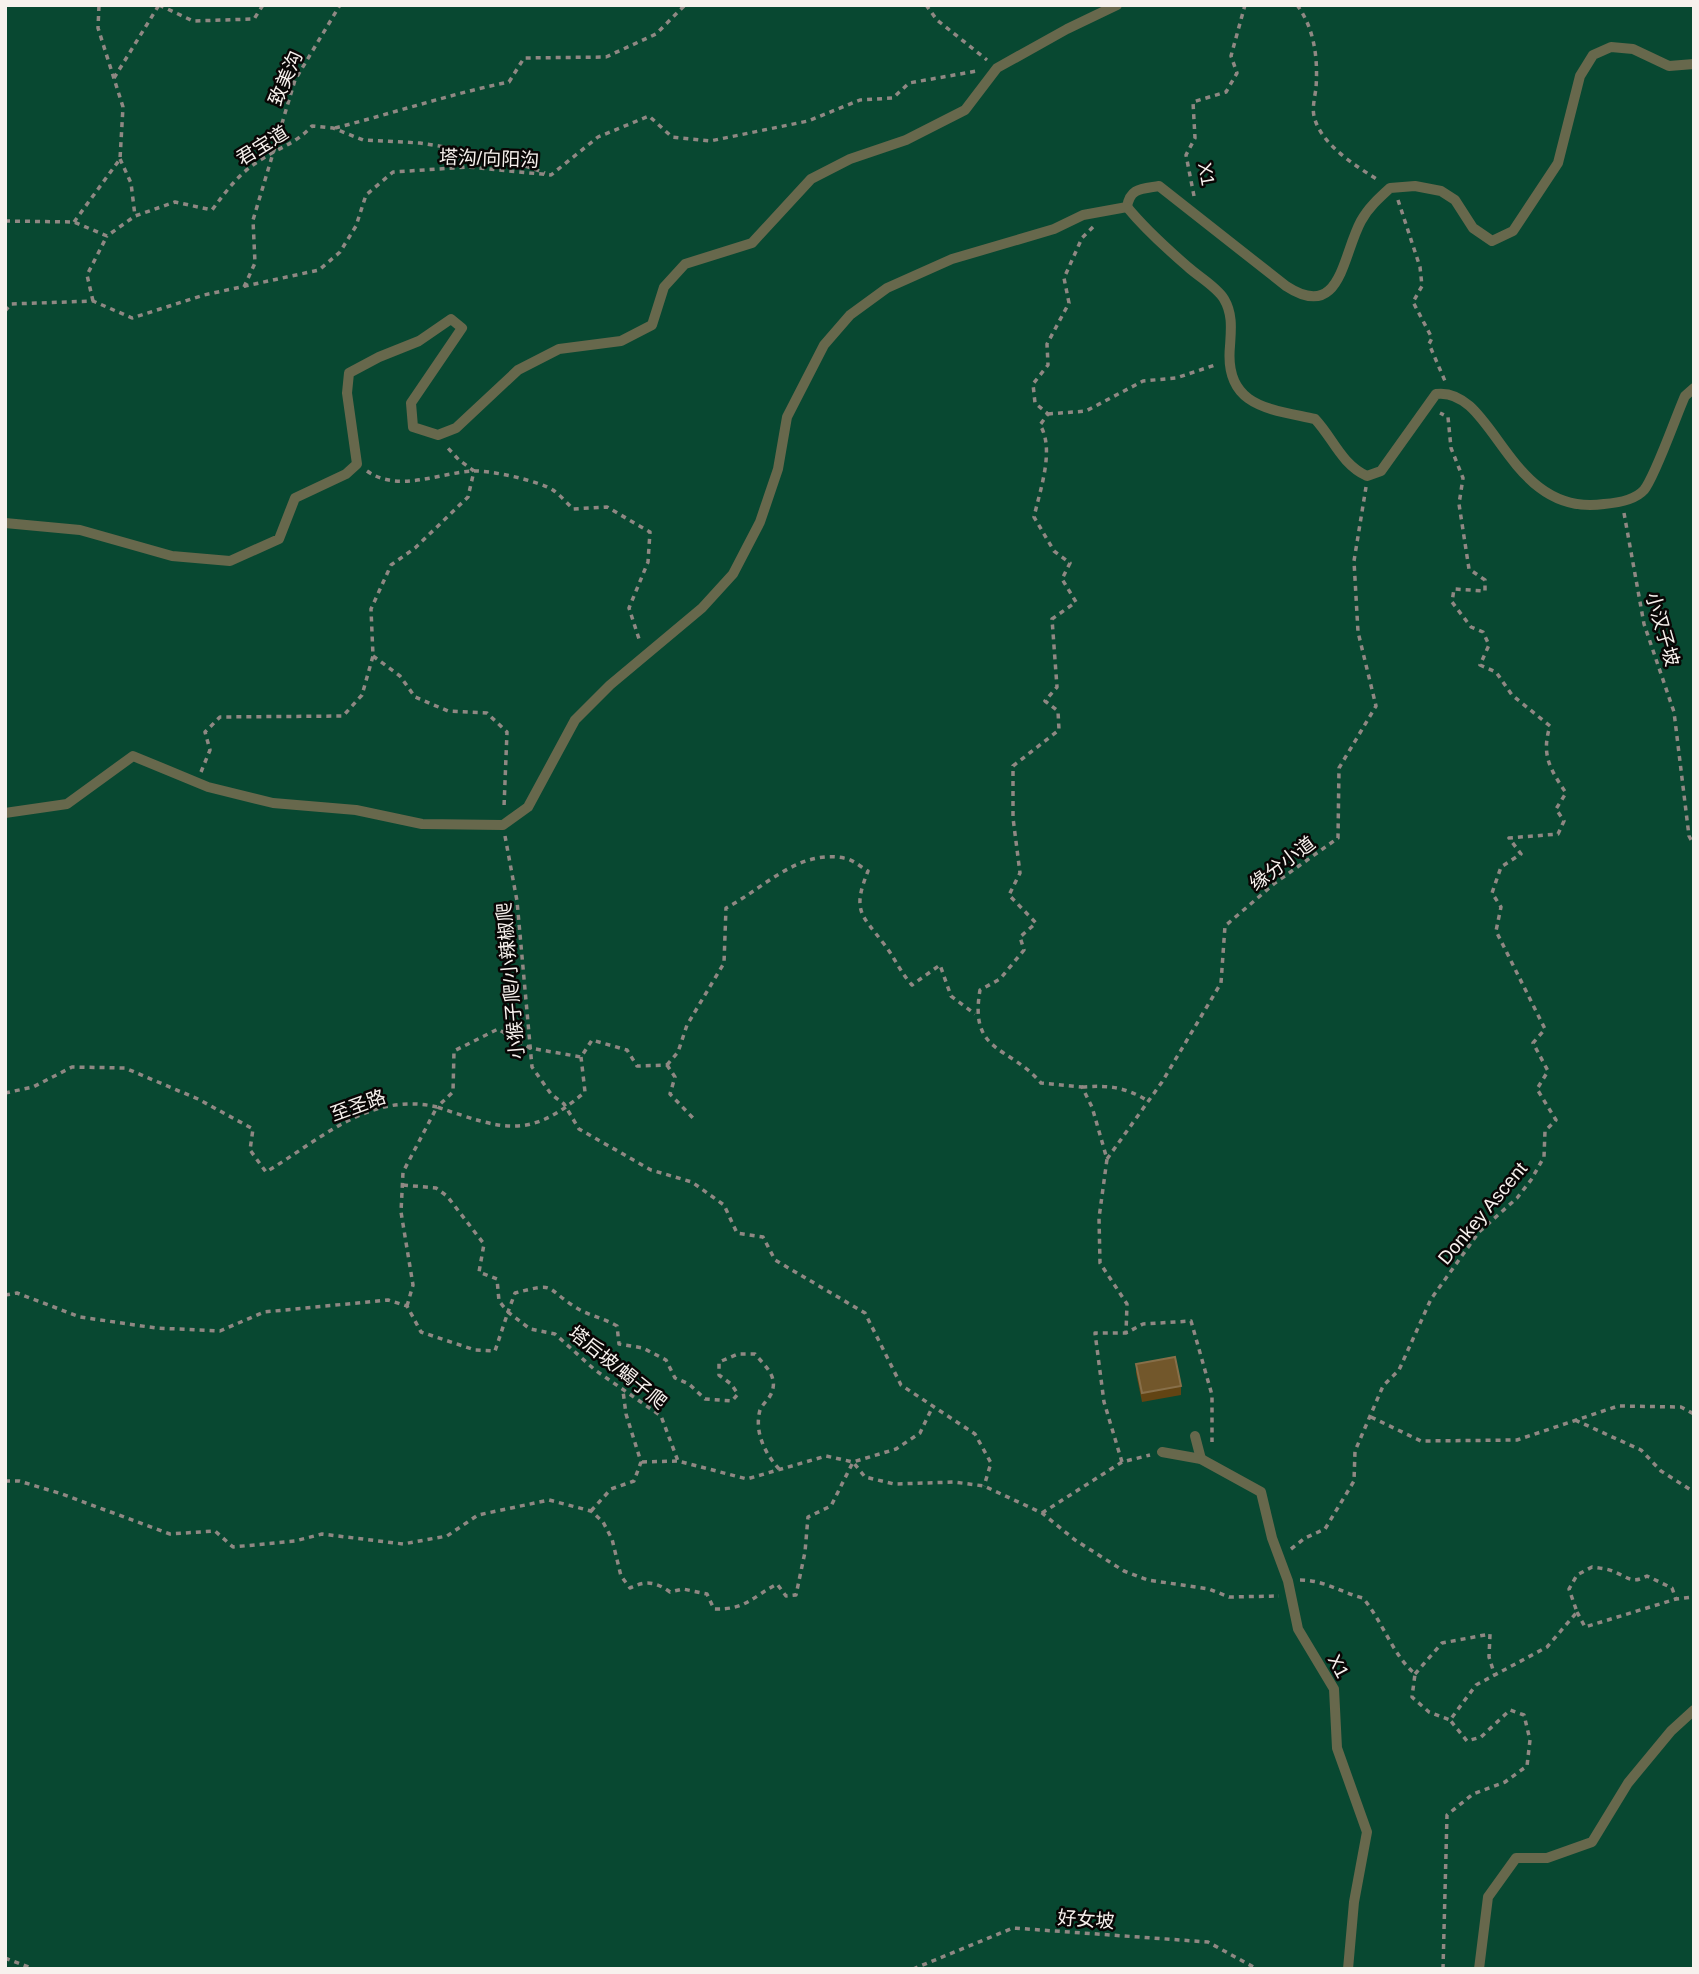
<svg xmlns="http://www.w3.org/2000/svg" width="1699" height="1974" viewBox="0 0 1699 1974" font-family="Arial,'Noto Sans SC',sans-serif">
<rect width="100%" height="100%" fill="#231b16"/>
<rect fill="#084831" x="5" y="5" width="1689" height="1964"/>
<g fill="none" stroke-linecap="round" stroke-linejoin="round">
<g stroke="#8f8883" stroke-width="3.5" stroke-dasharray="5 5" stroke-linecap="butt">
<path d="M159 5 193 21 254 19 263 5"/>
<path d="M926 5 937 20 987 60"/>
<path d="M1297 5C1315 29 1318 60 1316 88 1315 96 1312 108 1314 116 1320 144 1356 166 1378 180"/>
<path d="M114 78 159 5"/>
<path d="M335 128C394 113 450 94 509 82L524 58 606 57 656 34 685 5"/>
<path d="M120 159 131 183 135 216"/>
<path d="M1194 196 1186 155 1195 138 1193 102 1226 92 1237 73 1231 56 1245 5"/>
<path d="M1398 200 1420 267 1422 286 1413 302 1432 338 1429 344 1445 381"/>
<path d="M5 221 74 222 107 236 135 216 175 202 212 210C227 190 240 172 262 159 282 146 295 144 312 126L333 128 363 140 420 143 495 155 545 173"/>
<path d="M74 222 120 159 123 107 98 28 99 5"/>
<path d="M1093 227 1082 238 1064 278 1069 303 1047 344 1048 365 1033 384 1035 403 1048 414 1040 425C1055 449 1040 490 1034 517L1054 551 1070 563 1062 579 1076 602 1052 619 1057 687 1045 701 1058 711 1059 730 1013 766V818L1020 873 1009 895 1036 923 1020 937 1024 950 1000 979 980 990C969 1054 1009 1045 1041 1083L1082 1087 1092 1107 1107 1159 1099 1218 1100 1263 1127 1304 1126 1333"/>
<path d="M244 287 255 263 253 220 295 80 340 5"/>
<path d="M93 301 87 275 107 236"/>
<path d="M5 311 11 304 93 301 132 318 204 295 319 270 340 252 356 226 366 195 393 172 468 167 551 175 598 137 649 116 672 137 710 141 808 121 860 100 893 98 909 83 977 71"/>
<path d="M1048 414 1086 411 1143 381 1176 378 1218 364"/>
<path d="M367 471C398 493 438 473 473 471 490 470 539 481 553 490 560 495 567 503 573 509L607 507 650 532 648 562 629 608 640 642"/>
<path d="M1624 513 1644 624 1674 712 1689 836 1694 845"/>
<path d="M373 656 400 676 415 697 448 711 487 713 507 732 504 807"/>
<path d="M201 772 210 750 205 732 220 717 343 716 362 695 373 656 371 609 391 565 415 548 468 497 474 471 459 460 445 445"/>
<path d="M505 836 517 901 532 1067 551 1094 564 1104 579 1129 651 1170 692 1182 724 1205 737 1233 763 1237 775 1260 865 1313 901 1385 975 1434 991 1463 984 1486"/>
<path d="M667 1065 678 1052 687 1025 724 963 726 908C763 889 798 849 844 858 852 859 861 867 868 871 852 911 861 914 884 944 895 958 900 972 912 985L940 965 951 996 975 1014"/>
<path d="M667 1065 675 1077 670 1094 694 1119"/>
<path d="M1082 1087C1108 1085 1126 1087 1148 1101"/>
<path d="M5 1093 33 1087 72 1067 125 1068 198 1099 253 1129 250 1150 266 1172C320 1140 370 1091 437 1107L453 1092 454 1051 498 1029 530 1048 581 1057 592 1040 627 1050 637 1066 667 1065"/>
<path d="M1107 1159 1162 1082 1221 983 1225 926 1275 883 1338 838 1339 768 1376 706 1358 632 1354 561 1366 487"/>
<path d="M403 1185 436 1188 447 1196 484 1244 479 1272 497 1279 499 1301 508 1312 515 1293C557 1282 544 1287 575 1307 587 1315 604 1318 617 1326L619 1344 643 1348 666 1360 675 1378 689 1384 705 1399 732 1401 738 1394 731 1384 719 1375V1362L738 1354H755C766 1367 780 1378 770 1396 767 1401 762 1405 760 1410 754 1432 765 1454 780 1470"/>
<path d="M5 1295 17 1293 80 1317 156 1328 220 1331 264 1312 388 1300 407 1306 421 1332 475 1350 495 1351 508 1312 530 1329 555 1334 595 1370 661 1416 678 1461 747 1479 826 1456 853 1462 865 1477 894 1484 954 1482 984 1486 1042 1513 1075 1540 1124 1571 1148 1580 1209 1589 1229 1597 1279 1596"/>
<path d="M407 1306 413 1285 401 1212 403 1172 437 1107C503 1129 528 1141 585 1092L581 1057"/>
<path d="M1371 1417 1421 1441 1517 1440 1618 1406 1681 1407 1694 1414"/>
<path d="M1575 1420 1641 1450 1661 1471 1694 1492"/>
<path d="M642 1462 678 1461"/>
<path d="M1122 1462 1104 1402 1095 1333H1126L1143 1324 1191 1321 1212 1395V1442"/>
<path d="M5 1481H19L62 1494 170 1534 215 1531 233 1547 295 1541 322 1534 403 1544 447 1536 478 1515 549 1500 591 1511 603 1522 612 1539 621 1576 630 1588C646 1580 656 1582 670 1592L683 1589 707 1594 714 1609C746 1610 752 1597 777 1584L786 1596 796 1595 805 1552 808 1517 831 1506 853 1462 896 1449 920 1433 933 1406"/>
<path d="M591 1511 611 1489 634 1481 641 1462 626 1414 623 1391"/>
<path d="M1042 1513 1122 1462 1150 1455"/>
<path d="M1291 1549 1305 1538 1325 1529 1354 1481 1355 1451 1383 1386 1399 1370 1431 1299 1479 1232 1517 1198 1531 1180 1544 1157 1545 1131 1556 1120 1537 1089 1548 1071 1533 1043 1545 1029 1496 931 1501 907 1492 893 1501 867 1521 854 1509 838 1558 834 1564 821 1556 809 1566 793C1550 769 1541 755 1550 726L1512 695 1496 672 1480 665 1489 645 1483 632 1471 627 1452 602 1454 589 1485 591V580L1469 569 1459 504 1463 478 1451 448 1448 417 1440 413"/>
<path d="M1300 1580C1324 1580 1340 1592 1363 1598 1383 1622 1392 1654 1415 1674L1412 1697 1429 1712 1450 1720"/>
<path d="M1577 1612 1585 1627 1676 1599"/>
<path d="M1415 1674 1442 1643 1490 1634 1489 1657 1495 1676"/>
<path d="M5 1958 34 1969"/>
<path d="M913 1969 1013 1928 1208 1942 1257 1969"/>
<path d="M1443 1969 1447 1815 1473 1794 1505 1782 1527 1766 1530 1740 1524 1715 1510 1710 1481 1737 1467 1741 1450 1720 1476 1685 1547 1647 1577 1612 1569 1589 1577 1575 1592 1567C1600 1568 1609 1569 1615 1572 1629 1578 1632 1584 1647 1576L1672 1588 1676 1599 1694 1597"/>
</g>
<g stroke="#67684c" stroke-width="10">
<path d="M1127 207C1145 229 1166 248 1188 267 1199 277 1217 287 1224 299 1233 314 1231 330 1230 346 1224 407 1270 409 1315 419 1333 438 1341 464 1367 476L1381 471 1436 394C1495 386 1507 518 1604 504 1617 503 1635 500 1644 490 1655 477 1676 416 1685 396L1694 388"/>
<path d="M1127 207C1130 188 1141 189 1159 186L1286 286C1341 322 1342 256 1361 221 1368 208 1379 198 1390 188L1415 186 1441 191 1455 200 1473 228 1492 241 1513 231 1558 163 1580 76 1593 55 1611 47 1633 49 1669 66 1694 64"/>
<path d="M5 523 80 530 172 556 230 561 279 539 295 498 346 474 357 464 347 393 349 373 379 357 419 341 451 319 462 328 411 403 413 427 438 435 456 428 518 370 559 349 621 341 652 325 664 287 685 264 752 243 811 179 850 159 906 140 965 110 997 68 1067 29 1117 5"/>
<path d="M5 813 67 804 133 756 208 787 273 803 356 810 422 824 503 825 528 807 575 720 610 685 702 608 733 574 760 522 778 469 787 417 824 345 850 315 887 288 952 259 1054 229 1083 215 1127 207"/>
<path d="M1195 1436 1201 1459"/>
<path d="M1162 1452 1201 1459 1261 1492 1272 1538 1288 1581 1298 1629 1334 1689 1337 1748 1367 1832 1354 1902 1348 1969"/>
<path d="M1479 1969 1488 1897 1516 1858H1547L1592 1842 1628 1783 1671 1731 1694 1710"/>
</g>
</g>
<path fill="#624413" d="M1136 1364 1181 1386V1395L1142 1402 1136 1373Z"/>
<path fill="#72572b" stroke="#876f49" stroke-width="2" d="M1175 1357 1181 1386 1142 1393 1136 1364Z"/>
<g text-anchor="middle" stroke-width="5" stroke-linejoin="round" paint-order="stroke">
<g font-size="19" fill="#f7f1ed" stroke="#090605">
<text transform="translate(285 78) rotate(-67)" y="7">致美沟</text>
<text transform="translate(262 145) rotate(-32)" y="7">君宝道</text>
<text transform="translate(489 158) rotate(2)" y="7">塔沟/向阳沟</text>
<text transform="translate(1207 174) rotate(80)" y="7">X1</text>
<text transform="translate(1663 629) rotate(74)" y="7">小汉子坡</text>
<text transform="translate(1282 863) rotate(-37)" y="7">缘分小道</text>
<text transform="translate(510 981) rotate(-95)" y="7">小猴子爬/小辣椒爬</text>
<text transform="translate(358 1105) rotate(-20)" y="7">至圣路</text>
<text transform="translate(1482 1213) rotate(-50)" y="7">Donkey Ascent</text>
<text transform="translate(618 1367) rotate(39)" y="7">塔后坡/蝎子爬</text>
<text transform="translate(1339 1666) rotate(62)" y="7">X1</text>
<text transform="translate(1086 1919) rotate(4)" y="7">好女坡</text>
</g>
</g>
<rect width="1699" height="1974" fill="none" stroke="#f7f1ed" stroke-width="14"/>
</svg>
